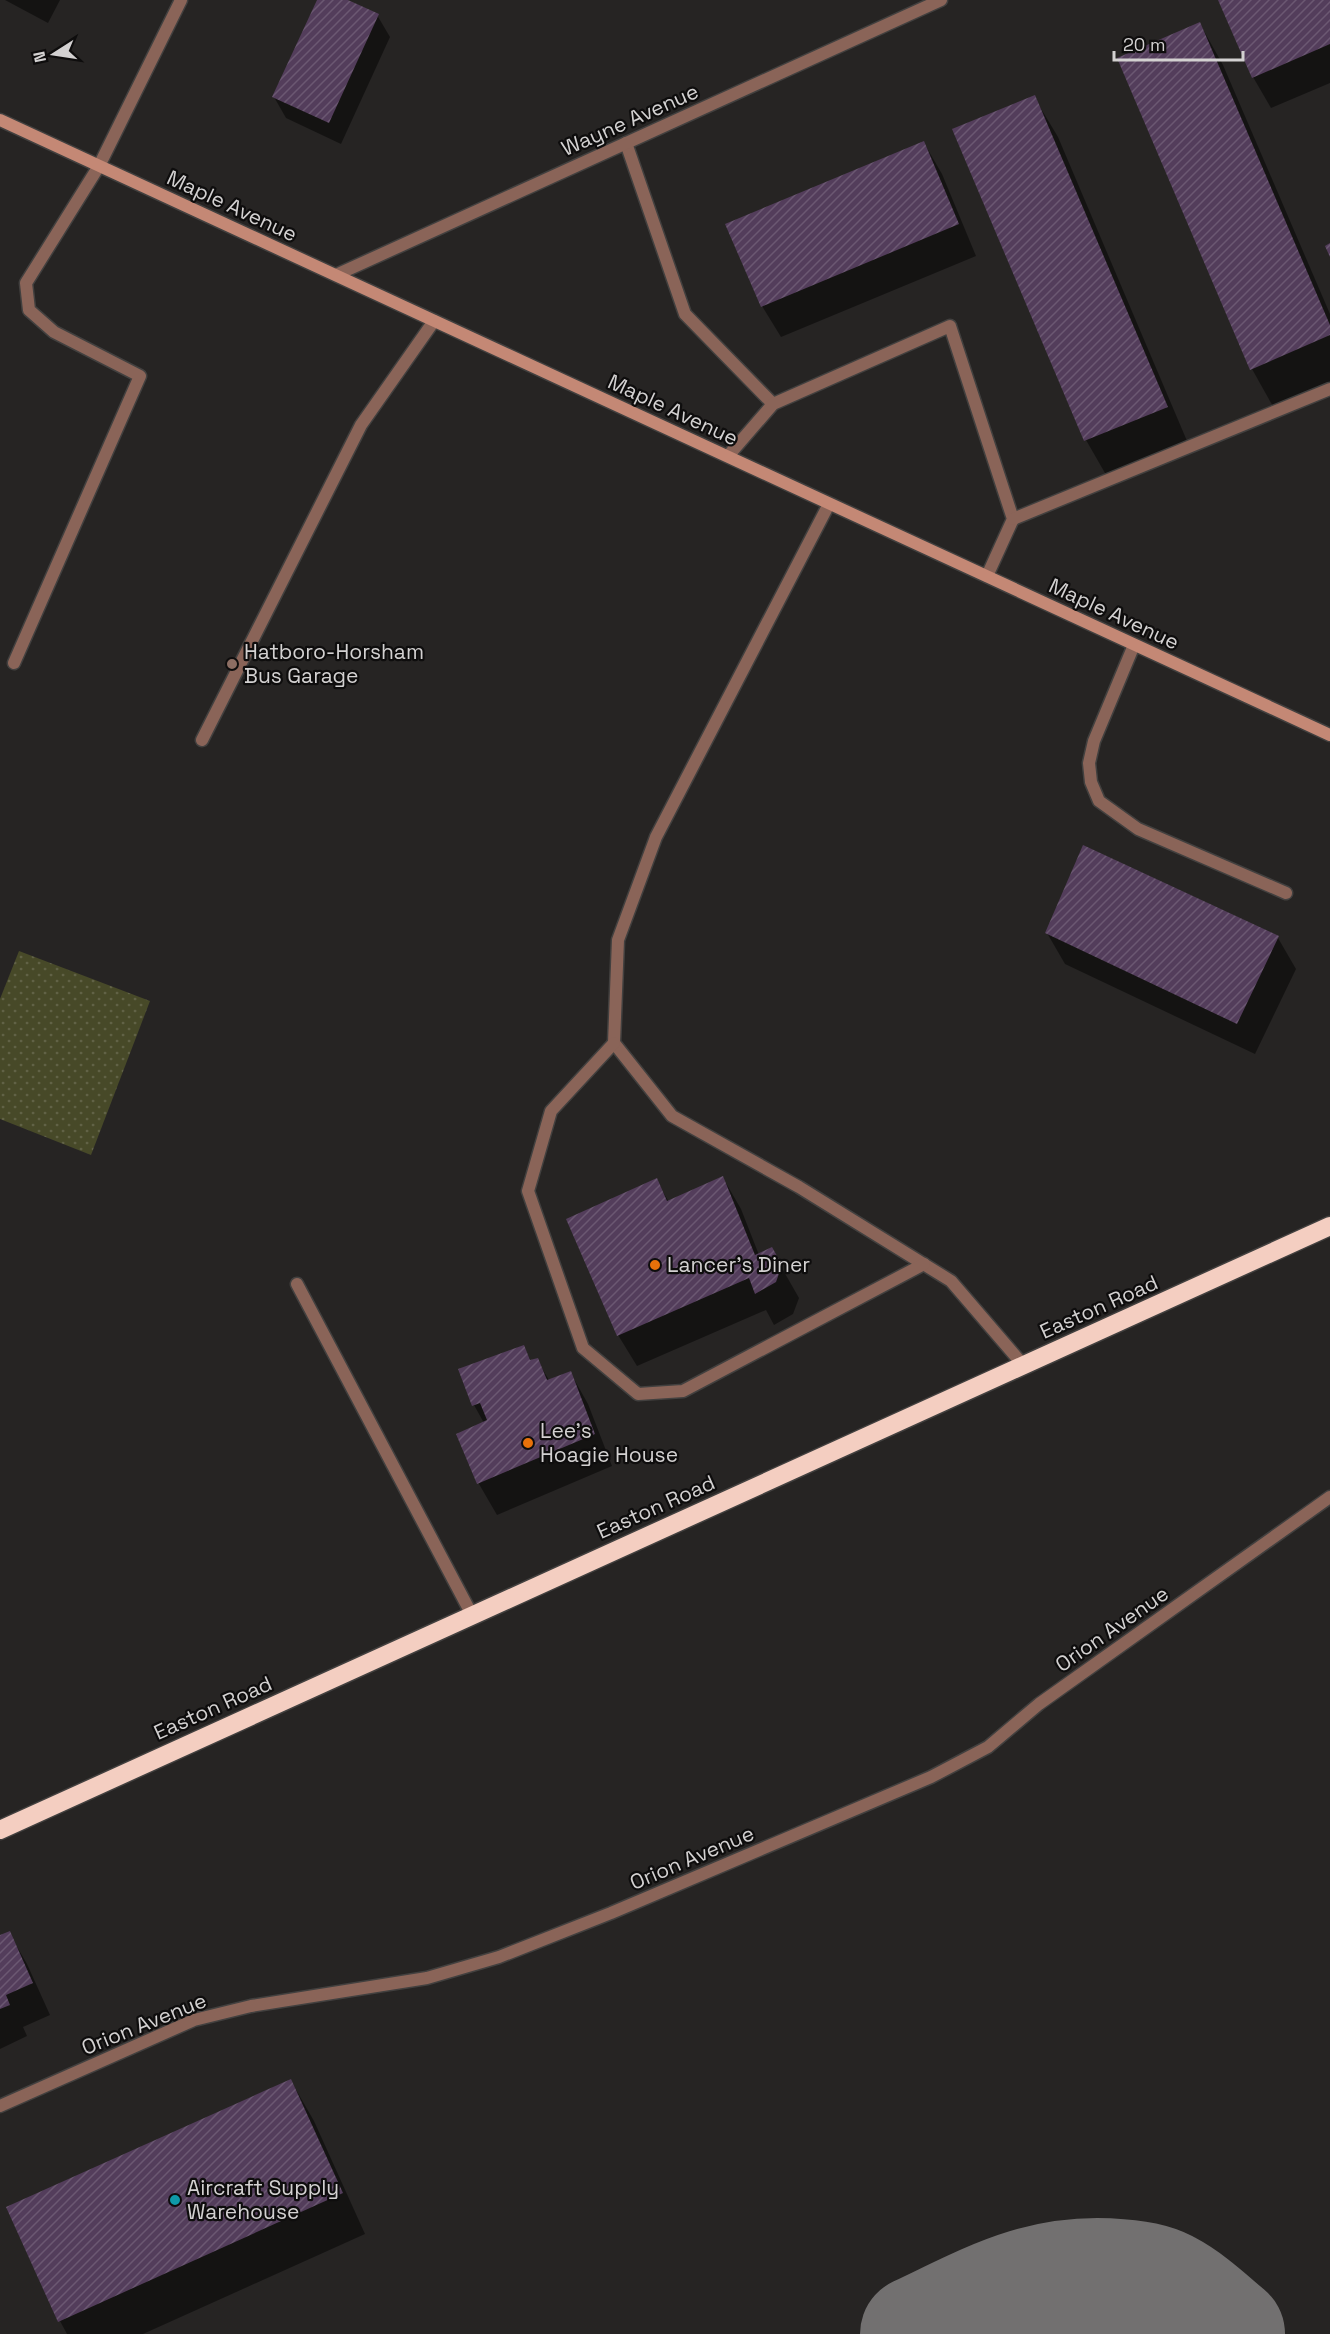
<svg xmlns="http://www.w3.org/2000/svg" width="1330" height="2334" viewBox="0 0 1330 2334" font-family="'Space Grotesk',sans-serif">
<defs>
<pattern id="park-dots" width="8" height="8" patternUnits="userSpaceOnUse" patternTransform="scale(1.5)"><rect width="8" height="8" fill="#474928"/><path d="M2 2h.1M6 6h.1" fill="none" stroke="#616246" stroke-width="1.8" stroke-linecap="round"/></pattern>
<pattern id="building-hatch" width="6" height="6" patternUnits="userSpaceOnUse" patternTransform="scale(1.5)"><rect width="6" height="6" fill="#533d5b"/><path d="M-1 1l2-2M0 6l6-6M5 7l2-2" fill="none" stroke="#6b5872"/></pattern>
</defs>
<rect width="100%" height="100%" fill="#262423"/>
<path fill="url(#park-dots)" d="M19 951 150 1001 91 1155 0 1119V999Z"/>
<g fill="#0007">
<path d="M5 0H60L48 23Z"/>
<path d="M318 0H344L377 15 390 37 341 144 286 118 274 97Z"/>
<path d="M1219 0H1330V83L1271 108 1253 77Z"/>
<path d="M1200 24 1223 65 1330 314V386L1275 410 1252 369 1119 58Z"/>
<path d="M1034 97 1058 137 1190 448 1109 480 1086 440Z"/>
<path d="M924 143 942 174 976 256 781 337 762 306Z"/>
<path d="M1047 933 1278 938 1296 969 1255 1054 1065 964Z"/>
<path d="M723 1178 741 1209 759 1255 771 1249 799 1298 793 1314 774 1325 766 1310 637 1366 618 1335 656 1180 669 1202Z"/>
<path d="M523 1347 531 1361 537 1360 549 1380 570 1372 588 1404 612 1466 497 1515 479 1484 458 1434 484 1423 474 1405Z"/>
<path d="M9 1933 27 1964 50 2015 23 2027 27 2036 0 2049V1937Z"/>
<path d="M291 2081 314 2121 365 2234 143 2334H67L60 2321Z"/>
</g>
<g fill="none" stroke-linecap="round" stroke-linejoin="round">
<path stroke="#727070" stroke-width="116" d="M918 2334C988 2301 1039 2270 1119 2277 1134 2278 1155 2281 1168 2289 1189 2300 1209 2319 1227 2334"/>
</g>
<g fill="url(#building-hatch)">
<path d="M317 0H348L379 14 329 123 272 97Z"/>
<path d="M1218 0H1330V44L1252 78Z"/>
<path d="M1200 22 1330 325V335L1250 370 1117 58Z"/>
<path d="M1035 95 1168 407 1084 441 952 129Z"/>
<path d="M924 141 959 224 761 307 725 224Z"/>
<path d="M1330 243V257L1325 246Z"/>
<path d="M1083 845 1279 936 1237 1024 1045 933Z"/>
<path d="M723 1176 755 1255 772 1247 782 1265 776 1282 755 1294 749 1278 617 1336 566 1219 657 1178 667 1201Z"/>
<path d="M524 1345 530 1360 538 1358 547 1380 571 1371 595 1434 477 1484 456 1434 487 1420 480 1403 472 1406 458 1369Z"/>
<path d="M10 1931 33 1983 6 1995 10 2005 0 2009V1935Z"/>
<path d="M291 2079 343 2193 58 2322 6 2207Z"/>
</g>
<g fill="none" stroke-linecap="round" stroke-linejoin="round">
<defs>
<g id="lane">
<path d="M626 143 685 314 773 404"/>
<path d="M728 456 773 404 950 326 1013 519 987 576"/>
<path d="M829 504 656 837 618 940 614 1043 672 1116 799 1187 951 1281 1024 1366"/>
<path d="M1013 519 1330 389"/>
<path d="M1134 645 1094 741 1089 763 1091 782 1099 801 1138 829 1286 893"/>
<path d="M14 663 140 376 54 332 29 310 26 283 99 166"/>
<path d="M202 740 361 425 434 321"/>
<path d="M614 1043 551 1111 528 1191 583 1348 638 1394 683 1391 924 1264"/>
<path d="M297 1284 472 1615"/>
</g>
<g id="street">
<path d="M99 166 181 0"/>
<path d="M336 275 941 0"/>
<path d="M0 2106 194 2020 251 2006 427 1978 499 1957 611 1913 931 1777 988 1747 1039 1704 1330 1497"/>
</g>
<path id="secondary" d="M0 120 1330 735"/>
<path id="highway" d="M0 1830 1330 1226"/>
</defs>
<use href="#lane" stroke="#42403f" stroke-width="15"/>
<use href="#street" stroke="#42403f" stroke-width="15"/>
<use href="#secondary" stroke="#42403f" stroke-width="15"/>
<use href="#highway" stroke="#42403f" stroke-width="21"/>
<use href="#lane" stroke="#8a6458" stroke-width="12"/>
<use href="#street" stroke="#8a6458" stroke-width="12"/>
<use href="#secondary" stroke="#c48875" stroke-width="12"/>
<use href="#highway" stroke="#f4cec1" stroke-width="18"/>
</g>
<circle fill="#8d6e63" stroke="#0e0d0d" stroke-width="2" cx="232" cy="664" r="6"/>
<g fill="#e8710a" stroke="#0e0d0d" stroke-width="2">
<circle cx="655" cy="1265" r="6"/>
<circle cx="528" cy="1443" r="6"/>
</g>
<circle fill="#0f9aa8" stroke="#0e0d0d" stroke-width="2" cx="175" cy="2200" r="6"/>
<g text-anchor="middle" stroke-width="4.5" stroke-linejoin="round" paint-order="stroke">
<g font-size="21" fill="#d3d1d1" stroke="#0e0d0d">
<text transform="translate(630 120) rotate(-24)" y="7">Wayne Avenue</text>
<text transform="translate(232 206) rotate(25)" y="7">Maple Avenue</text>
<text transform="translate(673 410) rotate(25)" y="7">Maple Avenue</text>
<text transform="translate(1114 614) rotate(25)" y="7">Maple Avenue</text>
<text transform="translate(1099 1307) rotate(-24)" y="7">Easton Road</text>
<text transform="translate(656 1507) rotate(-24)" y="7">Easton Road</text>
<text transform="translate(1112 1629) rotate(-35)" y="7">Orion Avenue</text>
<text transform="translate(213 1708) rotate(-24)" y="7">Easton Road</text>
<text transform="translate(692 1858) rotate(-23)" y="7">Orion Avenue</text>
<text transform="translate(144 2024) rotate(-22)" y="7">Orion Avenue</text>
</g>
<g font-size="21" fill="#d3d1d1" stroke="#0e0d0d" text-anchor="start">
<text x="244" y="659">Hatboro-Horsham<tspan x="244" dy="24">Bus Garage</tspan></text>
<text x="667" y="1272">Lancer's Diner</text>
<text x="540" y="1438">Lee's<tspan x="540" dy="24">Hoagie House</tspan></text>
<text x="187" y="2195">Aircraft Supply<tspan x="187" dy="24">Warehouse</tspan></text>
</g>
</g>
<g transform="translate(54 54) rotate(258)" stroke="#0e0d0d" stroke-width="4.5" paint-order="stroke">
<path d="M0-4.5L10 22L0 15L-10 22Z" fill="#d3d1d1"/>
<text y="-9" font-size="16" font-weight="bold" text-anchor="middle" fill="#d3d1d1">N</text>
</g>
<path d="M1114 51v9h129v-9" fill="none" stroke="#d3d1d1" stroke-width="3"/>
<text x="1123" y="51" font-size="18" fill="#d3d1d1" stroke="#0e0d0d" stroke-width="4.5" paint-order="stroke">20 m</text>
</svg>
